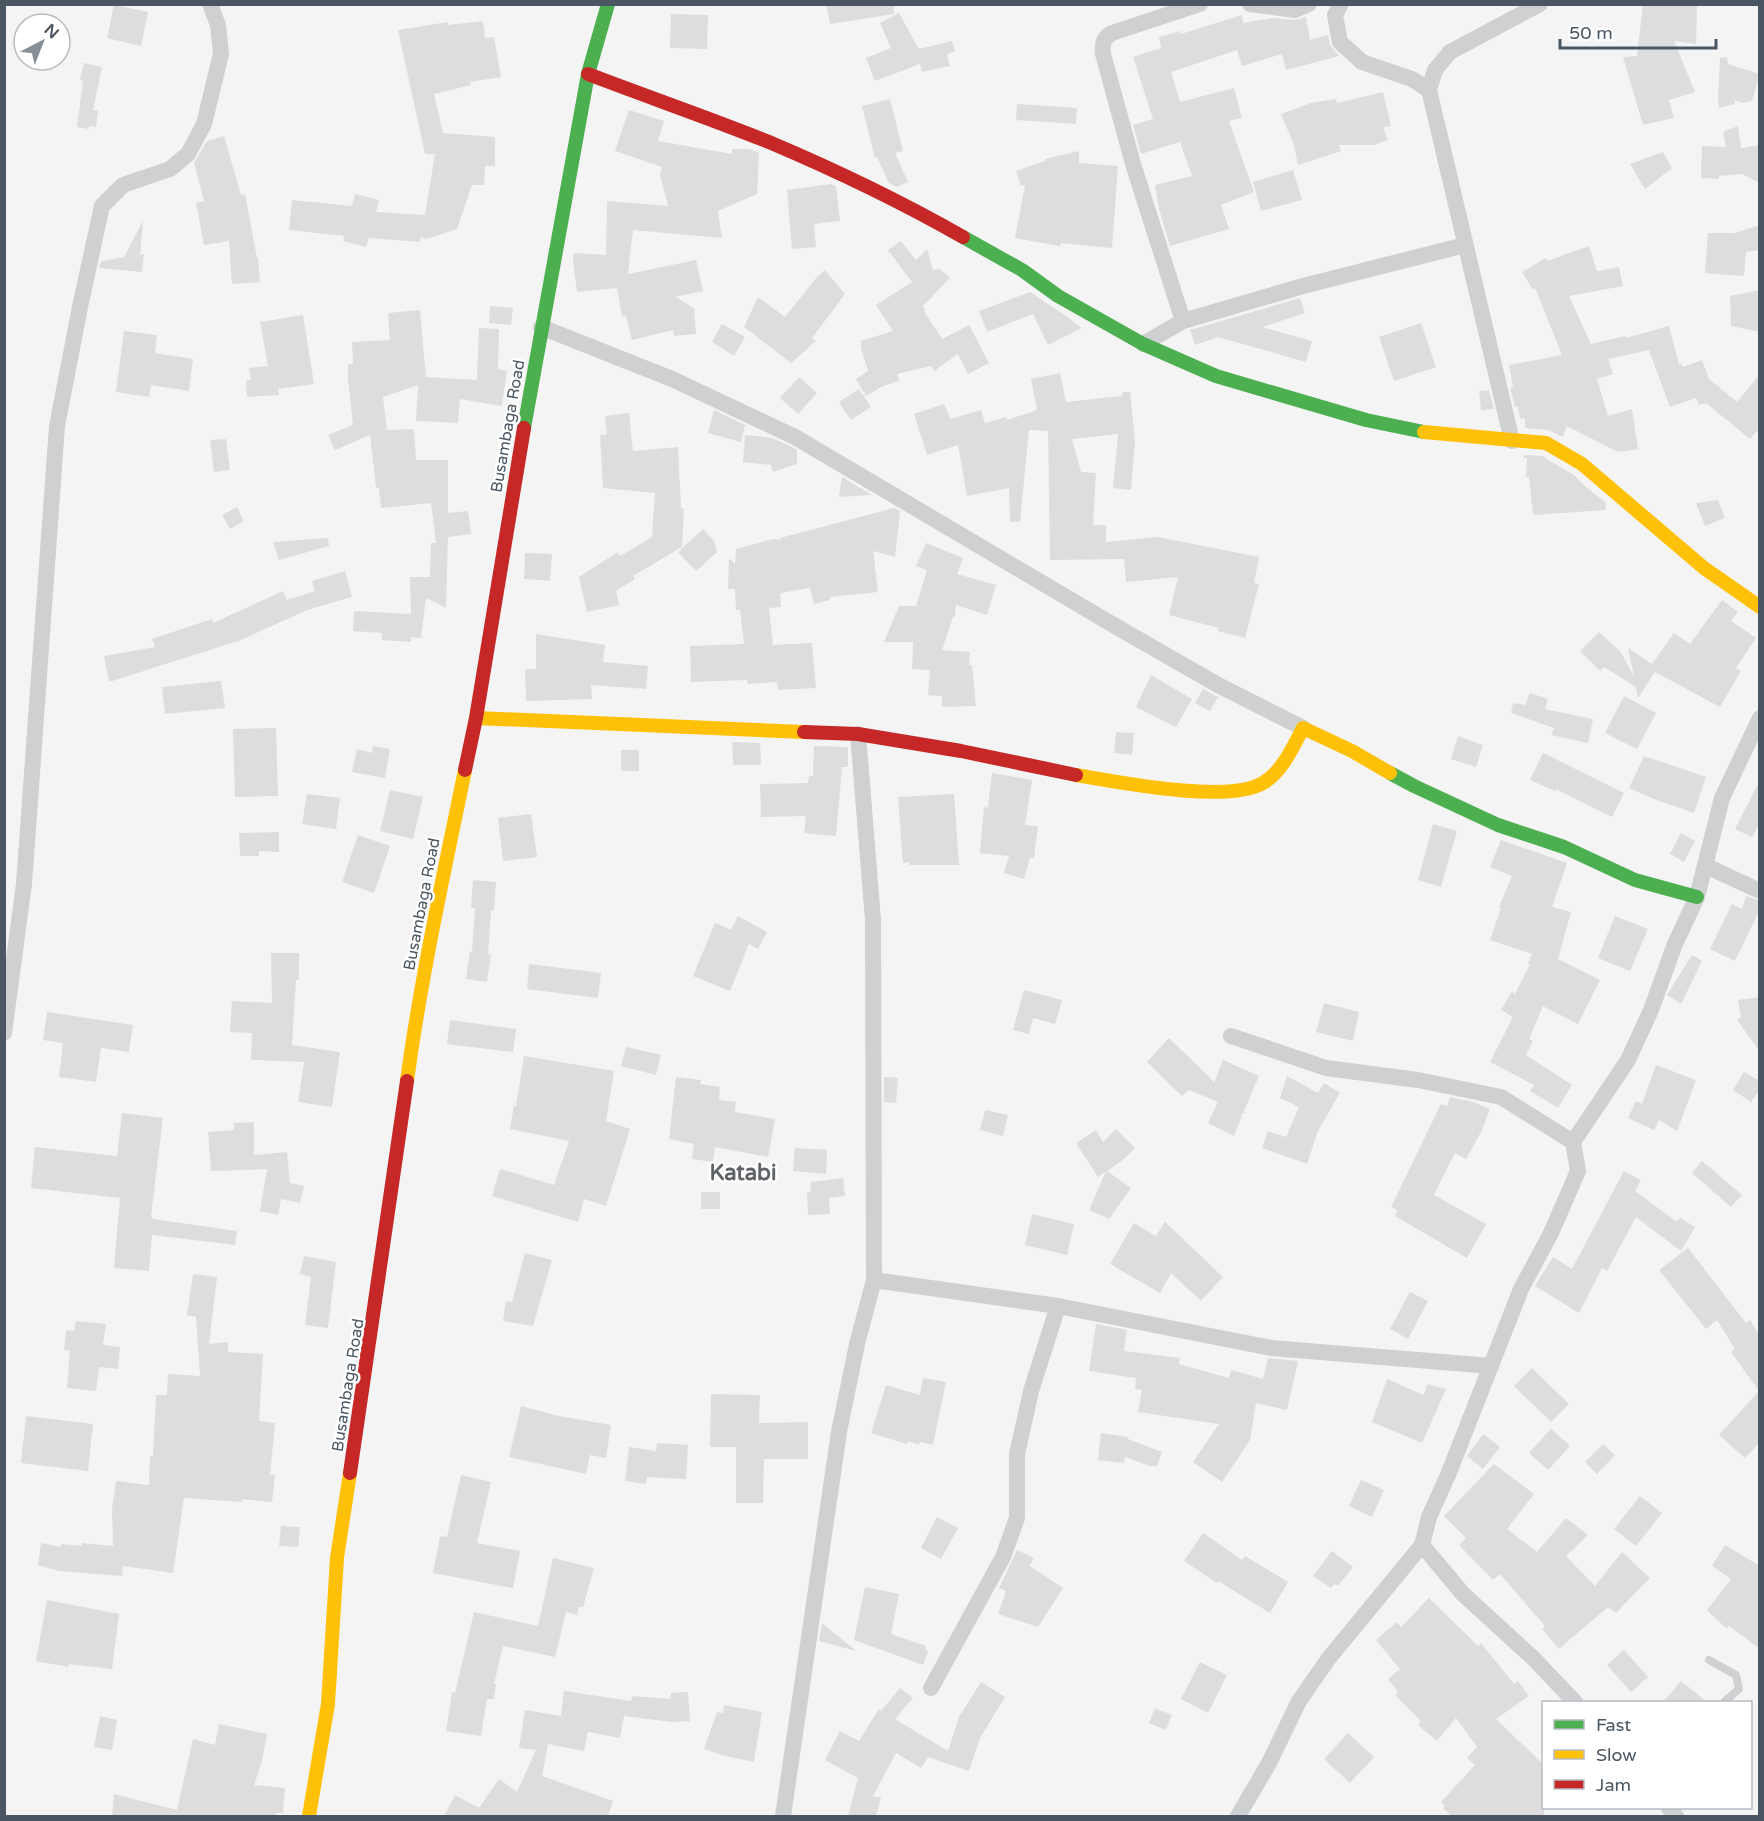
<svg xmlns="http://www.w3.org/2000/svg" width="1764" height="1821" viewBox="0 0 1764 1821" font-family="'Varela Round',sans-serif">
<rect width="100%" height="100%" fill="#f4f4f4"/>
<g fill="#ddddde">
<path d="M826 4H894V14L830 24Z"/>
<path d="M1643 4H1697L1696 44 1674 41 1695 92 1669 100 1674 118 1643 125 1623 57 1637 56Z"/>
<path d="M114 5 148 12 141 46 107 38Z"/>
<path d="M899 13 919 49 952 41 955 51 947 54 950 66 922 72 920 64 875 81 866 58 891 48 880 23Z"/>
<path d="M671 14 708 15 707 49 670 48Z"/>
<path d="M1242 15 1243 23 1273 18 1294 20 1306 17 1310 40 1328 35 1330 45 1339 56 1286 70 1282 54 1242 66 1237 50 1171 72 1180 102 1234 88 1242 118 1229 121 1254 192 1221 205 1229 229 1170 246 1159 209 1155 185 1192 176 1180 142 1141 154 1133 125 1153 119 1133 57 1161 48 1159 37 1180 31 1181 34Z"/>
<path d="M483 21 485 38 494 37 501 77 470 82 471 85 434 94 443 133 495 137V166H485L484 185H472L457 229 426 239 421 237 420 242 369 238 366 247 343 241 344 236 289 230 292 200 352 206 355 194 379 200 376 212 425 215 435 154H425L398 30 448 22V25Z"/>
<path d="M1727 57 1728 64 1760 74 1752 101 1743 103 1734 100 1735 104 1719 108 1718 97 1720 58Z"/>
<path d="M84 63 102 67 93 110 98 111 96 127 89 126V129L77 127 83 81 80 80Z"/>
<path d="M1383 92 1391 126 1383 127 1388 140 1374 145H1339L1341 151 1298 165 1294 145 1281 114 1311 103 1336 99 1337 103Z"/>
<path d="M890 99 903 151 895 153 908 182 897 187 889 183 877 157 875 158 862 106Z"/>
<path d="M1017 104 1077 108 1076 124 1016 120Z"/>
<path d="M629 110 664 121 658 141 732 154V149H749L759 153 757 194 718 211 722 238 633 230 628 274 696 260 703 291 675 297 694 308 696 334 674 336 673 330 632 340 626 316 622 317 617 288 577 292 573 262 574 253 606 255 607 201 668 206 660 175 662 167 615 151Z"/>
<path d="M1738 126 1741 148 1760 145V183L1742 174 1719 176V179L1701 178 1702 146 1726 147 1723 132Z"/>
<path d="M224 136 241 195 245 194 257 258H258L260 282 232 284 229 241 204 245 196 203 204 201 194 163 207 141Z"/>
<path d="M1079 151V163L1118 166 1112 248 1061 243 1060 246 1015 238 1025 185 1021 186 1016 171 1045 161V159Z"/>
<path d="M1663 152 1672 168 1645 189 1630 164Z"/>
<path d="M1293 170 1302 200 1261 211 1253 182Z"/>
<path d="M831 184 836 186 840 221 814 224 816 247 792 249 787 190Z"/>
<path d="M143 221 140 255 144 254 142 272 99 268 101 261 124 257Z"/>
<path d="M1760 225V250L1746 252 1744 276 1705 273 1708 233H1733L1732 234Z"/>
<path d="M901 241 916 260 927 249 933 270 940 269 950 278 923 306 925 310 924 311 942 339 969 325 989 363 968 374 958 354 934 371 931 366 897 374 899 381 883 386 866 396 856 379 868 371 861 348V341L893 331 876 305 912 282 888 250Z"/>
<path d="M1589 246 1597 271 1619 267 1623 286 1569 296 1591 344 1625 336 1626 338 1669 326 1679 364 1681 363 1683 367 1702 360 1709 379 1737 402 1760 374V428L1750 439 1706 403 1699 405 1696 398 1670 407 1649 350 1608 359 1613 374 1597 379 1608 416 1632 409 1638 449 1618 452 1567 426 1563 437 1548 430 1525 428V418L1520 419 1518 407H1515L1510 388 1513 387 1509 365 1562 355 1535 288 1533 290 1522 272 1546 258 1547 261Z"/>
<path d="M825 270 845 294 812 338 816 341 791 363 744 327 758 297 785 317 817 277Z"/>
<path d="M1760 290V332L1731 326 1730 296Z"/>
<path d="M1030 292 1066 316 1082 328 1048 345 1033 314 987 332 979 311Z"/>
<path d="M1300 298 1305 313 1262 327 1312 341 1306 362 1218 337 1195 345 1190 330Z"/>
<path d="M490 306 513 308 511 325 489 323Z"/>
<path d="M420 310 426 377 477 380 479 328 499 329 498 369 507 371 502 406 460 399 458 423 416 421 418 385 383 397 387 430 414 429 416 460H448V513L468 511 471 534 448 537 446 608 426 598 421 638 411 637V642L382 640V633L353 631 354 611 411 614 410 577H430L431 543H436L431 503 381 508 379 488H376L370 435 335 450 328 435 353 425 348 379V364H353L352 342 390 340 388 313Z"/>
<path d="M303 315 314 384 278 389 279 395 247 397 246 381 251 380 249 368 268 366 260 322Z"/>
<path d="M1421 323 1436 367 1394 381 1379 337Z"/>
<path d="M722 324 745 337 734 356 712 342Z"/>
<path d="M124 331 157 335 155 353 193 359 189 391 151 385 149 397 116 392Z"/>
<path d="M1060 373 1066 402 1122 396 1123 392H1130L1135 441 1131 490 1113 488 1118 434 1072 439 1081 472 1096 473 1093 525H1106V542L1158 537 1259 557 1254 583 1259 584 1245 638 1218 631 1219 628 1169 615 1178 577 1126 582 1124 559 1050 560 1048 431 1029 430 1020 522H1010L1009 488 967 496 958 445 927 455 914 414 944 404 951 419 981 410 985 423 1006 417 1007 420 1037 410 1031 379Z"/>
<path d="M799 377 817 393 798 414 780 398Z"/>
<path d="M859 389 871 407 851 420 839 402Z"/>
<path d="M1489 390 1494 409 1481 410 1479 391Z"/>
<path d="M714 410 745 425 741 442 708 433Z"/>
<path d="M629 413 633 451 678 447 681 508 684 509 682 547 633 576 635 579 616 591 619 605 587 612 579 577 618 552 620 556 652 537 655 493 603 488 600 435 607 434 605 416Z"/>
<path d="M745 435 772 438 790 446 797 450V464L773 472 771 465 743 462Z"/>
<path d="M226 439 230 470 214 472 210 440Z"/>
<path d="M1524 455 1542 456 1574 475 1587 488 1605 502 1606 510 1533 515 1529 477H1526L1527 458H1524Z"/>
<path d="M842 477 872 495 839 497Z"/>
<path d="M1718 500 1725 518 1705 526 1696 503Z"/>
<path d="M237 507 244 521 230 529 222 515Z"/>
<path d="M894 508 900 511 895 557 873 551 878 592 830 597V600L814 604 810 588 780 593 781 607 769 608 773 645 812 643 816 688 778 690 777 682 748 684 747 680 691 682 690 646 744 644 740 610H736L735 589H728L729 558 735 564 736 549 773 539 781 540 780 538Z"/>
<path d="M703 529 714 541 717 552 696 571 678 552Z"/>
<path d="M328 538 329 546 279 560 273 542Z"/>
<path d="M926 543 963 558 957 574 996 585 987 615 956 605 955 617H953L942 650 970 652 969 665H972L976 706 942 707V696L928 695 930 670 912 669 913 642H884L899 606H916L927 570 916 566Z"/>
<path d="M525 553 552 554 550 581 524 579Z"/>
<path d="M345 571 352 597 307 610 241 640 109 682 104 656 155 647 152 639 212 619 213 623 283 591 287 600 315 591 312 581Z"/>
<path d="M1722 600 1738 612 1731 621 1756 638 1736 668 1741 671 1720 707 1655 672 1638 698 1636 687 1604 667 1600 671 1580 651 1599 632 1620 651 1634 676 1628 648 1652 664 1674 633 1690 644Z"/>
<path d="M536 634 605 645 603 662 648 666 646 689 591 685 592 699 526 701 525 669H536Z"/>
<path d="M1151 675 1192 699 1176 727 1136 707Z"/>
<path d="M221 681 225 708 165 714 162 687Z"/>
<path d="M1203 689 1218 697 1210 711 1195 703Z"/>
<path d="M1530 693 1548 699 1545 709 1593 719 1588 743 1551 735 1554 728 1511 713 1513 703 1525 705Z"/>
<path d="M1624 696 1656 713 1637 749 1605 733Z"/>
<path d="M276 728 278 796 235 797 233 729Z"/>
<path d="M1116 732 1134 733 1132 755 1114 753Z"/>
<path d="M1458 736 1483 745 1476 767 1451 759Z"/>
<path d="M732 742 760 743 761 765H733Z"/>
<path d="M373 746 390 749 385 778 352 772 357 749 372 753Z"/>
<path d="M814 746 848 747V767H842L836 836 804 833 806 816 761 817 760 784 808 783 809 776H813Z"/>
<rect x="621" y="750" width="18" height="21"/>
<path d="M1543 753 1624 793 1612 817 1556 789 1555 791 1530 780Z"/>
<path d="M1644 756 1706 777 1694 813 1654 799 1629 788Z"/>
<path d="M992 773 1032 780 1025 825 1038 826 1034 858H1030L1024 879 1004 873 1009 856 980 853 984 807 988 808Z"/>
<path d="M1760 780V822L1752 837 1735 829Z"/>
<path d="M390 790 423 797 413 839 380 831Z"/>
<path d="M307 794 340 798 336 829 302 824Z"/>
<path d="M954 794 959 865H910L909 862 903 863 898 797Z"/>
<path d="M531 814 537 857 503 861 498 818Z"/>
<path d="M1433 824 1457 831 1441 887 1418 880Z"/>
<path d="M279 832V852L259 851V856H240L239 833Z"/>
<path d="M1681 833 1695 841 1684 862 1670 854Z"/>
<path d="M358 835 390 846 374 893 342 882Z"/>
<path d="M1501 840 1567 863 1552 907 1571 912 1558 959 1600 980 1578 1024 1543 1006 1529 1039 1533 1041 1526 1055 1572 1085 1558 1108 1530 1091 1534 1085 1490 1062 1513 1017 1501 1010 1512 991 1515 994 1530 964 1528 963 1532 954 1490 940 1501 908 1499 907 1512 876 1490 867Z"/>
<path d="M473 880 496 882 494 910H491L488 954H491L487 982 466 979 470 951 472 952 475 908H471Z"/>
<path d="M1746 896 1760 901V909L1735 961 1710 949 1732 904 1742 909Z"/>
<path d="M738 916 767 932 758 949 749 944 730 991 693 976 715 923 731 930Z"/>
<path d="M1615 916 1648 929 1630 971 1598 958Z"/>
<path d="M271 953H299V980H296L292 1045 340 1052 332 1107 298 1102 304 1062 251 1060 252 1033 230 1032 232 1001 272 1003Z"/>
<path d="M1692 955 1702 961 1681 1004 1667 995Z"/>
<path d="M529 964 601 973 598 998 527 989Z"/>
<path d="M1024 990 1062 1000 1055 1024 1033 1018 1029 1034 1013 1030Z"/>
<path d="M1760 997V1052L1737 1020 1741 1017 1738 1000Z"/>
<path d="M1324 1003 1359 1012 1353 1041 1316 1032Z"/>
<path d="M47 1012 133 1025 129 1052 101 1048 96 1082 59 1077 63 1043 43 1040Z"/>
<path d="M450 1020 516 1029 513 1052 447 1044Z"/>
<path d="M1169 1038 1214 1082 1223 1060 1259 1076 1244 1111 1246 1113H1243L1234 1136 1208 1123 1218 1102 1189 1090 1182 1096 1147 1062Z"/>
<path d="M626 1047 661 1055 656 1075 621 1066Z"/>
<path d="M524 1056 614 1071 606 1121 630 1129 606 1206 584 1199 578 1222 492 1196 500 1169 554 1185 569 1141 510 1129 514 1105 516 1106Z"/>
<path d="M1656 1065 1696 1080 1677 1131 1659 1120 1654 1130 1628 1118 1636 1101 1642 1104Z"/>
<path d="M1744 1072 1760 1081V1089L1751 1102 1733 1090Z"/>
<path d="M1287 1076 1318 1093 1324 1083 1340 1093 1318 1131 1307 1164 1262 1148 1268 1131 1286 1137 1299 1107 1280 1098Z"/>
<path d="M676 1077 701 1080 700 1084 720 1087 719 1100 736 1102 735 1112 775 1119 768 1157 715 1147 713 1162 692 1159 694 1144 669 1139Z"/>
<path d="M884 1077 898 1078 896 1103 884 1102Z"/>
<path d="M1450 1097 1473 1102 1490 1109 1482 1130 1466 1159 1455 1153 1434 1195 1486 1224 1467 1258 1395 1216 1397 1210 1391 1207 1441 1104 1447 1106Z"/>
<path d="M985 1110 1008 1115 1003 1136 980 1130Z"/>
<path d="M122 1113 163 1118 151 1216 153 1219 237 1231 235 1245 152 1235 149 1271 114 1268 120 1198 31 1188 35 1147 117 1156Z"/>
<path d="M254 1122V1155L287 1152 290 1183 304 1186 300 1203 281 1199 278 1215 260 1211 267 1169 211 1171 208 1132 234 1130V1123Z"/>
<path d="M1116 1129 1135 1148 1124 1159 1107 1171 1131 1188 1109 1219 1089 1210 1106 1171 1098 1177 1076 1143 1096 1130 1103 1142Z"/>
<path d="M795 1148 827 1150 826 1174 793 1171Z"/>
<path d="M1702 1161 1742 1195 1731 1207 1692 1173Z"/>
<path d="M1624 1171 1641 1180 1635 1191 1677 1222 1680 1218 1695 1227 1681 1251 1636 1217 1607 1271 1602 1268 1579 1313 1535 1286 1553 1257 1572 1269Z"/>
<path d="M843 1178 845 1196 829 1198 830 1214 808 1215 807 1192H810L811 1182Z"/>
<rect x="701" y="1192" width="19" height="17"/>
<path d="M1032 1214 1074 1224 1067 1255 1025 1245Z"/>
<path d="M1165 1222 1223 1277 1201 1301 1171 1273 1160 1293 1110 1264 1134 1223 1156 1236Z"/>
<path d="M1688 1248 1746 1323 1750 1320 1760 1336V1442L1745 1458 1719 1435 1759 1391 1731 1352 1735 1349 1717 1320 1706 1329 1659 1270Z"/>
<path d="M525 1253 552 1260 533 1326 503 1321 506 1301 512 1302Z"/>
<path d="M304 1256 336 1262 328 1328 305 1325 311 1277 300 1274Z"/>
<path d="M193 1274 217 1277 209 1344 228 1342V1352L263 1354 259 1421 275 1423 270 1475H275L272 1502 242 1499V1502L184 1498 173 1573 123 1566 122 1576 59 1571 38 1565 41 1543 61 1547V1544L82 1546V1543L113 1546 112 1509 116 1481 149 1485 150 1456H153L156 1395H167L168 1374 200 1376 196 1317 187 1315Z"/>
<path d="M1410 1292 1428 1301 1408 1339 1390 1329Z"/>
<path d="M76 1321 106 1324 103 1345 120 1347 118 1369 99 1367 96 1391 67 1388 70 1351 64 1350 66 1330 74 1331Z"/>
<path d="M1096 1324 1127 1330 1124 1351 1180 1358 1179 1364 1229 1378 1231 1370 1263 1379 1268 1358 1298 1361 1287 1410 1256 1403 1250 1440 1222 1482 1193 1462 1219 1424 1138 1412 1142 1390 1135 1389 1136 1378 1089 1371Z"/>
<path d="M1532 1368 1569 1404 1551 1422 1514 1386Z"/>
<path d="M923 1378 946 1382 933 1445 920 1442 919 1445 908 1441 907 1444 871 1433 886 1385 920 1395Z"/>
<path d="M1387 1379 1424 1395 1427 1384 1446 1389 1422 1443 1372 1422Z"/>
<path d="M711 1394 760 1395 759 1423 808 1422V1459H764L763 1503H736V1447H710Z"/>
<path d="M521 1406 559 1416 611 1425 606 1458 590 1455 586 1474 509 1457Z"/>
<path d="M26 1416 93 1424 88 1471 21 1463Z"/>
<path d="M1551 1429 1570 1446 1548 1470 1529 1453Z"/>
<path d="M1101 1433 1128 1437V1439L1162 1452 1157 1466H1150L1125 1457 1124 1463 1098 1460Z"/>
<path d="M1483 1434 1500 1447 1483 1469 1467 1456Z"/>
<path d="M657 1443 688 1445 686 1479 647 1477 646 1484 625 1481 629 1447 656 1451Z"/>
<path d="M1603 1444 1615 1455 1597 1474 1585 1462Z"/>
<path d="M1494 1464 1534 1494 1507 1529 1537 1552 1566 1518 1588 1535 1566 1556 1595 1586 1622 1552 1650 1578 1616 1613 1608 1607 1559 1649 1542 1629 1545 1626 1500 1574 1493 1580 1459 1545 1466 1538 1444 1516Z"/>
<path d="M461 1475 491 1482 477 1543 520 1551 513 1588 433 1573 440 1536 447 1537Z"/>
<path d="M1361 1480 1384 1490 1372 1517 1349 1506Z"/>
<path d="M1640 1496 1662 1513 1636 1546 1614 1529Z"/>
<path d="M937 1517 958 1528 941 1559 921 1548Z"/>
<path d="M281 1526 300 1527 298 1547 279 1546Z"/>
<path d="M1203 1533 1242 1560 1245 1556 1288 1582 1270 1613 1218 1581 1217 1583 1184 1561Z"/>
<path d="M1725 1545 1760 1566V1649L1729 1626 1727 1629 1707 1610 1731 1579 1712 1566Z"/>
<path d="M1017 1550 1034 1558 1030 1566 1063 1588 1038 1627 998 1614 1006 1591 999 1588Z"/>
<path d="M1332 1551 1353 1567 1338 1586 1334 1584 1331 1588 1313 1576Z"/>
<path d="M553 1558 594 1568 583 1607H579L577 1615 566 1612 555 1657 503 1646 494 1684H496L494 1699H487L481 1736 446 1731 452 1692 455 1693 474 1612 538 1626Z"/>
<path d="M865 1587 899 1594 891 1634 926 1646 925 1649 928 1651 923 1665 854 1640Z"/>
<path d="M1429 1598 1478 1646 1481 1643 1514 1684 1518 1681 1529 1696 1496 1719 1544 1765V1816H1452L1443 1808 1445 1806 1441 1802 1475 1765 1467 1758 1477 1747 1456 1718 1437 1741 1418 1725 1421 1721 1395 1695 1398 1692 1388 1679 1400 1669 1376 1640 1397 1622 1401 1627Z"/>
<path d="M47 1600 119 1614 112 1669 69 1664 68 1667 36 1661Z"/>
<path d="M822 1623 856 1651 819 1641Z"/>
<path d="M1624 1650 1648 1677 1631 1692 1607 1665Z"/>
<path d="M1200 1662 1227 1675 1208 1713 1181 1699Z"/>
<path d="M1681 1681 1707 1702H1663Z"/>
<path d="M981 1682 1005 1697 980 1738 969 1771 928 1757 921 1768 896 1753 873 1796 881 1798 876 1816H848L858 1778 825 1760 840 1731 859 1741 879 1709 881 1711 900 1688 913 1698 895 1719 948 1751 959 1717Z"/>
<path d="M564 1691 631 1701 632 1696 670 1699 671 1693 688 1692 690 1721 672 1722 624 1716 620 1738 588 1732 584 1751 548 1744 542 1776 613 1801 608 1816H444L455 1795 479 1808 499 1779 517 1792 536 1750 519 1748 525 1710 561 1716Z"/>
<path d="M724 1705 762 1712 754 1762 725 1756 704 1749 717 1712 723 1713Z"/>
<path d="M1155 1708 1172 1715 1166 1730 1149 1723Z"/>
<path d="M100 1716 117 1720 112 1750 94 1747Z"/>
<path d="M219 1724 267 1734 262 1761 254 1785 285 1788 283 1813H276L275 1816H112L114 1794 177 1810 193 1739 215 1745Z"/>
<path d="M1348 1733 1374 1757 1350 1783 1324 1759Z"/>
</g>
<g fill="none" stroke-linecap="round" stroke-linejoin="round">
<path stroke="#ced0d2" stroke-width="8" d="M1709 1660 1736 1675 1739 1689 1724 1702"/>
<g stroke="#ced0d2" stroke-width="16">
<path d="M1250 4 1295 10 1309 4"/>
<path d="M1341 4 1335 15 1340 42 1362 62 1412 79 1429 90"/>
<path d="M1183 321 1133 164 1103 54C1102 44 1103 38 1112 33L1200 4"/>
<path d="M541 327 672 379 795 437 1110 623 1218 685 1303 728"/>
<path d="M1143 344 1183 321 1303 286 1465 245"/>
<path d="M1512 441 1429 90 1435 70 1450 52 1540 4"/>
<path d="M1706 866 1760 891"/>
<path d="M4 1033 24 884 57 426 81 302 102 206 123 185 170 169 188 154 204 124 221 54 218 25 210 4"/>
<path d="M1231 1036 1326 1068 1418 1080 1501 1097 1573 1142"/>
<path d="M874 1280 1058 1306 1271 1348 1491 1366"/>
<path d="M1422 1545 1463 1594 1533 1658 1575 1702"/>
<path d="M931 1688 1003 1557 1017 1518V1454L1031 1391 1058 1306"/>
<path d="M1669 1808 1676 1816"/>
<path d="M783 1816 839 1432 857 1344 874 1280 873 920 858 734"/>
<path d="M1238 1816 1269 1763 1299 1701 1329 1658 1422 1545 1429 1517 1448 1475 1521 1289 1551 1233 1578 1171 1573 1142 1628 1060 1651 1010 1675 944 1697 897 1722 798 1760 718"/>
</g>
<g stroke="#4caf50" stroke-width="14">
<path d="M963 237 1022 270 1058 296 1143 344 1216 376 1366 420 1424 432"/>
<path d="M524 428 588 74 608 4"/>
<path d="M1390 773 1414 786 1498 825 1564 847 1635 880 1697 897"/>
</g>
<g stroke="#ffc107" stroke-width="14">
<path d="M1424 432 1546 443 1582 464 1704 568 1760 607"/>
<path d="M476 718 804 732"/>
<path d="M1076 775C1118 782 1228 804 1263 783 1282 772 1293 747 1303 728L1352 751 1390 773"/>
<path d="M407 1081C421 977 444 873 465 770"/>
<path d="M309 1816 328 1704 337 1558 350 1473"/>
</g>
<g stroke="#c62828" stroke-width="14">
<path d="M588 74C648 97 709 118 769 142 835 170 900 201 963 237"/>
<path d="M804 732 858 734 961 751 1076 775"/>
<path d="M465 770 476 718 524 428"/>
<path d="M350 1473 407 1081"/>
</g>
</g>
<g text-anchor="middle" stroke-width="5" stroke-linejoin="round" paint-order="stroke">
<g font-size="16" fill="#4a5661" stroke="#fff">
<text transform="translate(507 426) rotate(-80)" y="6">Busambaga Road</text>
<text transform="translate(421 904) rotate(-79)" y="6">Busambaga Road</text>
<text transform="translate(347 1385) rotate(-81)" y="6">Busambaga Road</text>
</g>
<g font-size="22" font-weight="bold" fill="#5f6368" stroke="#fff">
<text x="743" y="1180">Katabi</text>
</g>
</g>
<rect width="1764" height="1821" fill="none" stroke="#4a5661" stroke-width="12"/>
<rect x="1542" y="1701" width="210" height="108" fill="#ffffff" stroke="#b7bbc0" stroke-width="1.5"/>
<rect x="1554" y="1720" width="30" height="9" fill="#4caf50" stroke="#b7bbc0" stroke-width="1.5"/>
<text x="1596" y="1731" font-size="18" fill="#4a5661">Fast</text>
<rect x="1554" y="1750" width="30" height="9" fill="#ffc107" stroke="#b7bbc0" stroke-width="1.5"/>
<text x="1596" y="1761" font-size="18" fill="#4a5661">Slow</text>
<rect x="1554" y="1780" width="30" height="9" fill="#c62828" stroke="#b7bbc0" stroke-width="1.5"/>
<text x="1596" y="1791" font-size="18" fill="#4a5661">Jam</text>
<g transform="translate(42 42) rotate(42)"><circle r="28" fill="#ffffff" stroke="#b7bbc0" stroke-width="1.5"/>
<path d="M0-4.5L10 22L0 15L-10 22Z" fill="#868d94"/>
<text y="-9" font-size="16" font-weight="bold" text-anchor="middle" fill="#4a5661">N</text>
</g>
<path d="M1560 39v9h156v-9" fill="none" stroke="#4a5661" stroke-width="3"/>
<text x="1569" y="39" font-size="18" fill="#4a5661" stroke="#ffffff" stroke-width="4.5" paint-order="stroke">50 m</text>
</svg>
